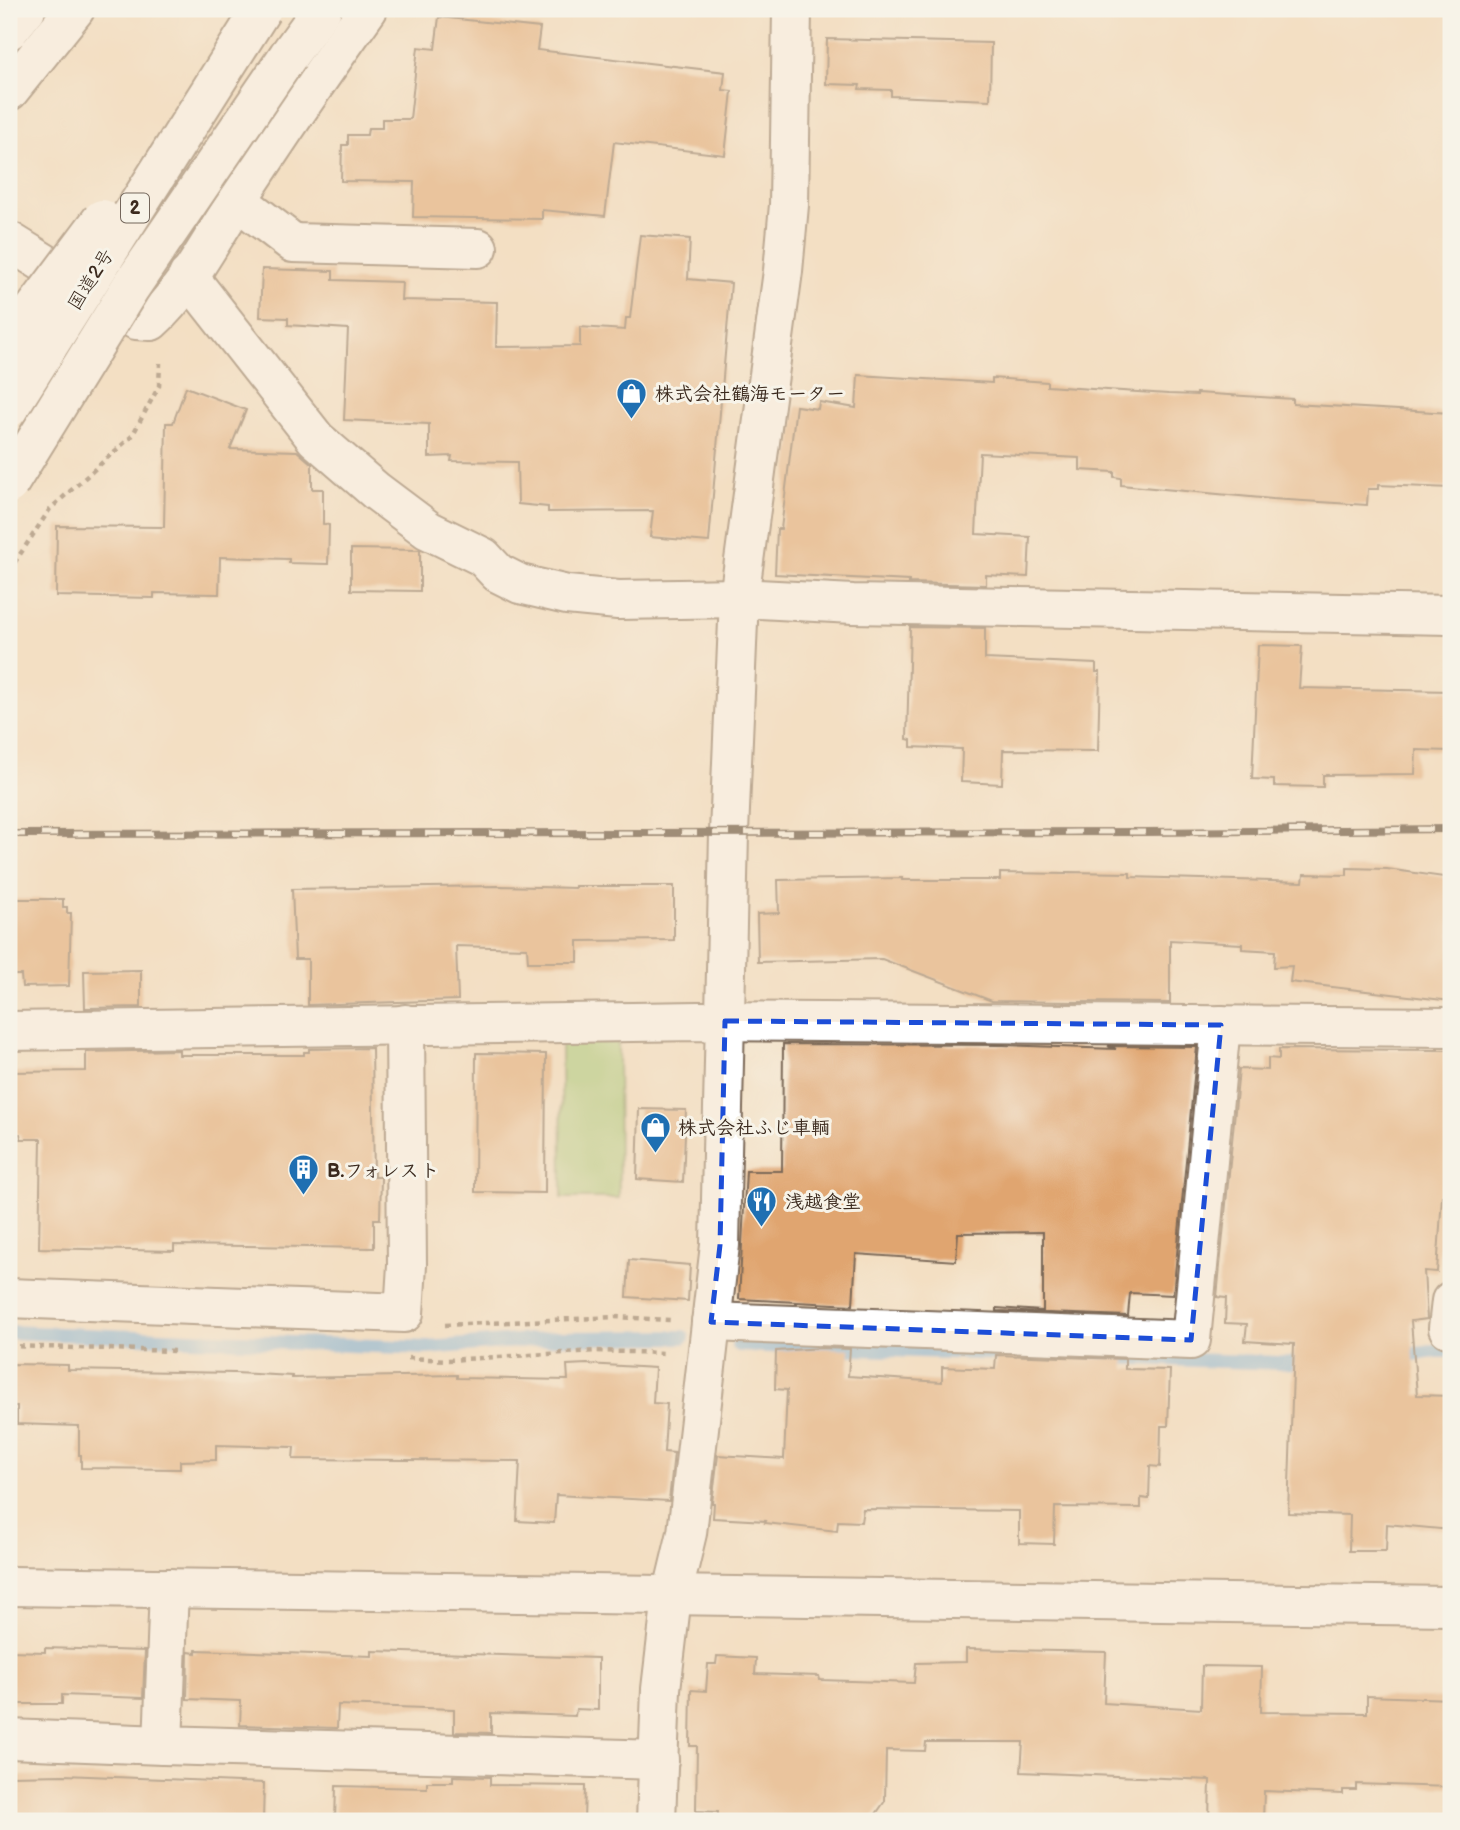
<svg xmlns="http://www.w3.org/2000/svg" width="1460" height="1830" viewBox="0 0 1460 1830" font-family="'Balsamiq Sans','Klee One',sans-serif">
<rect width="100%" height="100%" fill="#f7f3e8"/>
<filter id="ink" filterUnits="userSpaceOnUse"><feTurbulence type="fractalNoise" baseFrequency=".0143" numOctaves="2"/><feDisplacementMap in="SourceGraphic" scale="14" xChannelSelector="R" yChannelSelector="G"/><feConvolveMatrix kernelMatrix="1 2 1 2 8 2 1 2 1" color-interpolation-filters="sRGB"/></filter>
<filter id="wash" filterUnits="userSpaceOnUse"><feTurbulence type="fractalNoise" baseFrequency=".00686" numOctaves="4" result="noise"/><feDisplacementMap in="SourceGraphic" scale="28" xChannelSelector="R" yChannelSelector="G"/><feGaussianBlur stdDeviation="1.57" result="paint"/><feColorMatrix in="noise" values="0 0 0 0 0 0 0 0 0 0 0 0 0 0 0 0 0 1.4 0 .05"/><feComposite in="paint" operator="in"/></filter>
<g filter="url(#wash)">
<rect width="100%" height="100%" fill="#f3dfc3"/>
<path fill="#a1c974" stroke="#6e7a49" stroke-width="2" d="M561 1041H618L619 1198H562Z"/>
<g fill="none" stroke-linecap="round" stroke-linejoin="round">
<g stroke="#6babde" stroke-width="14">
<path d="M9 1332 427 1348 556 1338 683 1337"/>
<path d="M738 1345 1311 1364"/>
<path d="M1397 1357 1431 1351H1451"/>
</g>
</g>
<g id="blocks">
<g fill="#e0a56f">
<path d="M439 17 540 28 537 50 725 72 723 90 732 91 725 155 614 142 605 216 542 210V219L413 217 414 182 341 181 342 145H348V135H367L368 128H382V119H410L418 47 435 49Z"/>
<path d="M827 39 991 43 990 100 891 96V90L859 89 860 85 826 84Z"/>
<path d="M640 235 690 239 688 279 731 283 709 542 650 537 653 511 548 512V507L518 504 517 462 451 461 452 456 429 457V424L344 420 348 329 288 325V318L260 317 262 269 333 271V280L402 282 401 300 497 302 496 347 580 346V327L625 330 626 318H630Z"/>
<path d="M858 375 992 383V378L1047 382V386L1168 394 1197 395V393L1293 399V404L1451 413V488L1378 485V489H1368L1367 505 1272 499 1121 485V478L1114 477V472L1080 470V458L980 453 976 534 1030 537 1028 577 986 575V585L909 583V581L775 574 777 529H781L796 406 818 409 819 402 856 408Z"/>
<path d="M186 387 246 410 230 449 297 451 312 464V489H323V524L329 525 328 564 289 563V559L220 557 219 594 154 593V598L56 596 57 526 164 527 166 423H173Z"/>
<path d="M351 549 420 550V591L351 590Z"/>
<path d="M910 627 985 628V659L1096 664V672H1100L1098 751 1003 750 1002 784 961 782 962 749 911 747V740L907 739Z"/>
<path d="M1258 645 1302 646 1299 688 1451 691V751L1416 750 1415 774 1323 775V787L1274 786V780L1252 779Z"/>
<path d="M1347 868 1387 869 1451 878V1001L1290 982 1292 966 1274 967 1275 951 1242 949V944L1170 940V1003L992 1001 882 959 758 962 757 914 779 913 778 880 902 878V880H1000V873L1066 874V872L1130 873V877L1303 882 1304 874 1347 875Z"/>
<path d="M499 886 575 888V886H674V940L578 941V962H528L527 948 456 946 458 1000 308 1005V959H295L292 889Z"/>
<path d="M9 899H63V907H67V913H71L69 986 22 987 21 975H9Z"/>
<path d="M141 970V1007L85 1008 84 971Z"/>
<path d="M783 1044 1003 1045 1116 1049 1108 1046 1197 1047 1173 1295 1130 1293 1128 1316 997 1311V1308L1043 1311V1232L958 1233 956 1261 856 1254 853 1305 739 1299 746 1171H782Z"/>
<path d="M372 1048 374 1177H381L380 1219H374V1248L174 1245V1251L39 1248 41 1139H21L20 1134H9V1072L86 1071V1052L179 1050V1055H304V1052H309V1049Z"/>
<path d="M1279 1049 1451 1050V1161L1448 1196H1442L1437 1272 1424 1271 1427 1319 1411 1321 1417 1395 1451 1396V1530L1387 1524 1386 1551H1349L1350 1515 1288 1513 1294 1344 1245 1341 1247 1324 1225 1323 1226 1298 1217 1297 1239 1069 1268 1070V1058L1279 1059Z"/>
<path d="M476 1053 546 1054 545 1193 475 1192Z"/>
<path d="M639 1109 686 1110 683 1182 637 1179Z"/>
<path d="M629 1260 690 1265 688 1301 627 1297Z"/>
<path d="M822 1348 850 1349 848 1376 942 1382V1367L995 1369 996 1355 1125 1359V1369L1170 1370 1168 1426H1161L1160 1467 1150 1466 1149 1499 1141 1498V1508L1055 1507 1054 1544 1019 1543V1511L863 1509 861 1522 838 1521 837 1531 765 1523 766 1521 713 1518 714 1503H712L718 1455 784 1459 787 1390 775 1389 776 1351Z"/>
<path d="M9 1364 68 1365V1370L235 1373 292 1376V1378L457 1375V1378L568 1380 567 1365 587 1364 655 1368 653 1403 667 1404 664 1452 674 1453 669 1501 556 1495 554 1523 517 1521 520 1461 293 1459 294 1447 216 1445V1460L180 1461V1469L81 1468V1455H79V1426L17 1424V1406H9Z"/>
<path d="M45 1648 145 1651 143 1698 62 1695V1704H9V1651L45 1652Z"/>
<path d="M966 1649 1106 1652 1104 1703 1201 1709 1202 1666 1262 1667 1261 1712 1367 1713V1696L1451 1699V1787L1356 1784V1790H1343V1794L1264 1791 1263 1821H1209L1210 1780 1021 1772 1023 1742H926L925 1751 886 1750 885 1801 871 1821H718V1812L696 1811 697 1746H690L691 1690 706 1691 708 1664H716L717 1656 756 1658 755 1674 819 1676 820 1680 914 1683 916 1663 966 1662Z"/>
<path d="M196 1650 372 1656V1651L598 1658V1710L576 1709 575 1716 491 1713V1733L454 1732V1709L338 1705 337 1728 240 1725 241 1701 187 1699 188 1652 196 1653Z"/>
<path d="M64 1775 264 1783 263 1821H9V1776Z"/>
<path d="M453 1776 490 1777V1785L585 1786 584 1821H335L336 1786 427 1788V1782H453Z"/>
</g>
</g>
</g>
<g filter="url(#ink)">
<use href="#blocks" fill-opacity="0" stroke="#7b6958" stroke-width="2"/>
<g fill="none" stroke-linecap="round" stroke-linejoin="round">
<defs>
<g id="minor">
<path d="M237 200 293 243 478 248"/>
<path d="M188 276 316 439 376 491 428 530 483 557 498 573 520 584 567 595 618 600 739 598 853 604 1451 615"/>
<path d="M9 1031 699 1021 1451 1027"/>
<path d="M9 1298 404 1313 407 1265 405 1024"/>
<path d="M1451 1301 1448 1328 1451 1329"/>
<path d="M711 1322 1191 1340 1221 1025"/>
<path d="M169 1588 163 1745 659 1760"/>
<path d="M9 1739 163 1745"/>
<path d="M656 1821 661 1689 672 1596 687 1533 720 1245 729 833 739 598 783 271 789 205 792 9"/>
</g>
<g id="tertiary">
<path d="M9 30 26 9"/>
<path d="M9 241 136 320 151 321C186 290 209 243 235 204 278 138 322 73 368 9"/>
<path d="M9 1586 1451 1606"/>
</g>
<g id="trunk">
<path d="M288 56 322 9"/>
<path d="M9 91 75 9"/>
</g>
</defs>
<use href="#minor" stroke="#7b6958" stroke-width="42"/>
<use href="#tertiary" stroke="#7b6958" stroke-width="42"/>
<use href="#trunk" stroke="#7b6958" stroke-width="42"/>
<g stroke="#7b6958" stroke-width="4.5" stroke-dasharray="5 5" stroke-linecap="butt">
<path d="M9 571 50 509 132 436 159 386 160 363"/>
<path d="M445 1325 615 1317 670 1320"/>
<path d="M9 1346 176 1351"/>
<path d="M408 1358 448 1360 596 1351 665 1353"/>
</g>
<use href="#minor" stroke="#fff" stroke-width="38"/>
<use href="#tertiary" stroke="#fff" stroke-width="38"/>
<use href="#trunk" stroke="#fff" stroke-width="38"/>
<defs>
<path id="rail" d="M9 834 1146 832 1451 829"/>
</defs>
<use href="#rail" stroke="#3b2a1e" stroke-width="8"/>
<use href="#rail" stroke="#f7f3e8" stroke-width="5" stroke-dasharray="16" stroke-linecap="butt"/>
<defs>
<g id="trunk-bridge">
<path d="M9 343 102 219"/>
<path d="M9 408 262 9"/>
<path d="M9 484 130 288 288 56"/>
</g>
</defs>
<use href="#trunk-bridge" stroke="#7b6958" stroke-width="42" stroke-linecap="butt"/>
<use href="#trunk-bridge" stroke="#fff" stroke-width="38"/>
</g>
</g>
<path d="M0 0H1460V1830H0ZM725 1021 1221 1025 1191 1340 711 1322 720 1245Z" fill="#f3dfc3" fill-opacity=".55" fill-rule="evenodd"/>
<path fill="none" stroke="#1d4ed8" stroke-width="5" stroke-dasharray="14 9" stroke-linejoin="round" d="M725 1021 1221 1025 1191 1340 711 1322 720 1245Z"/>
<defs>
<symbol id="shop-pin" viewBox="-11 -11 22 30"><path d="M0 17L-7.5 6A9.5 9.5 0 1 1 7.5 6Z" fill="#1f6fb2" stroke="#f7f3e8"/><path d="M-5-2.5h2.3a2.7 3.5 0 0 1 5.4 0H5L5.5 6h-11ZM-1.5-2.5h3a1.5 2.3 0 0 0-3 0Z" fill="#fff"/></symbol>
<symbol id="building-pin" viewBox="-11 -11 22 30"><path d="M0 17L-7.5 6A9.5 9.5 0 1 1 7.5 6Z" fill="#1f6fb2" stroke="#f7f3e8"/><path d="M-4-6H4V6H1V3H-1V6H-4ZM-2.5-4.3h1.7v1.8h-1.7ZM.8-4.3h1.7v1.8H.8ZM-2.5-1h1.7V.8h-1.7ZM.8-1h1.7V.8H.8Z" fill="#fff"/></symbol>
<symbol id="restaurant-pin" viewBox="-11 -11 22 30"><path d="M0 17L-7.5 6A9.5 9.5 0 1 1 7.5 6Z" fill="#1f6fb2" stroke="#f7f3e8"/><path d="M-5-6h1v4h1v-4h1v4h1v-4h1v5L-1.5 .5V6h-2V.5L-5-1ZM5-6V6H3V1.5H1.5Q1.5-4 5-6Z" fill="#fff"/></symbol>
</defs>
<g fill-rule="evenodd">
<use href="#shop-pin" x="614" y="376" width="35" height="47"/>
<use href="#shop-pin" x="638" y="1110" width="35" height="47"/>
<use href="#building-pin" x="286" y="1152" width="35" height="47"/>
<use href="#restaurant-pin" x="744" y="1184" width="35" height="47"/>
</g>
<g text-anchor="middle" stroke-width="6" stroke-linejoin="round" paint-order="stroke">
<rect fill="#f7f3e8" stroke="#73665b" stroke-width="2" x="121" y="193.5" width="28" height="29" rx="5"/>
<g font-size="18" font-weight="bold" fill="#3b2a1e">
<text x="135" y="214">2</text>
</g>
<g font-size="19" fill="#3b2a1e" stroke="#f7f3e8">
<text transform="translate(90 279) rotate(-58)" y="7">国道2号</text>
</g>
<g font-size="19" font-weight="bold" fill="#3b2a1e" stroke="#f7f3e8" text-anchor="start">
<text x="655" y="400">株式会社鶴海モーター</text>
<text x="678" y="1134">株式会社ふじ車輌</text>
<text x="327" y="1177">B.フォレスト</text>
<text x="785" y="1208">浅越食堂</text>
</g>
</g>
<rect width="1460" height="1830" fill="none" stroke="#f7f3e8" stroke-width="35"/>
</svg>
